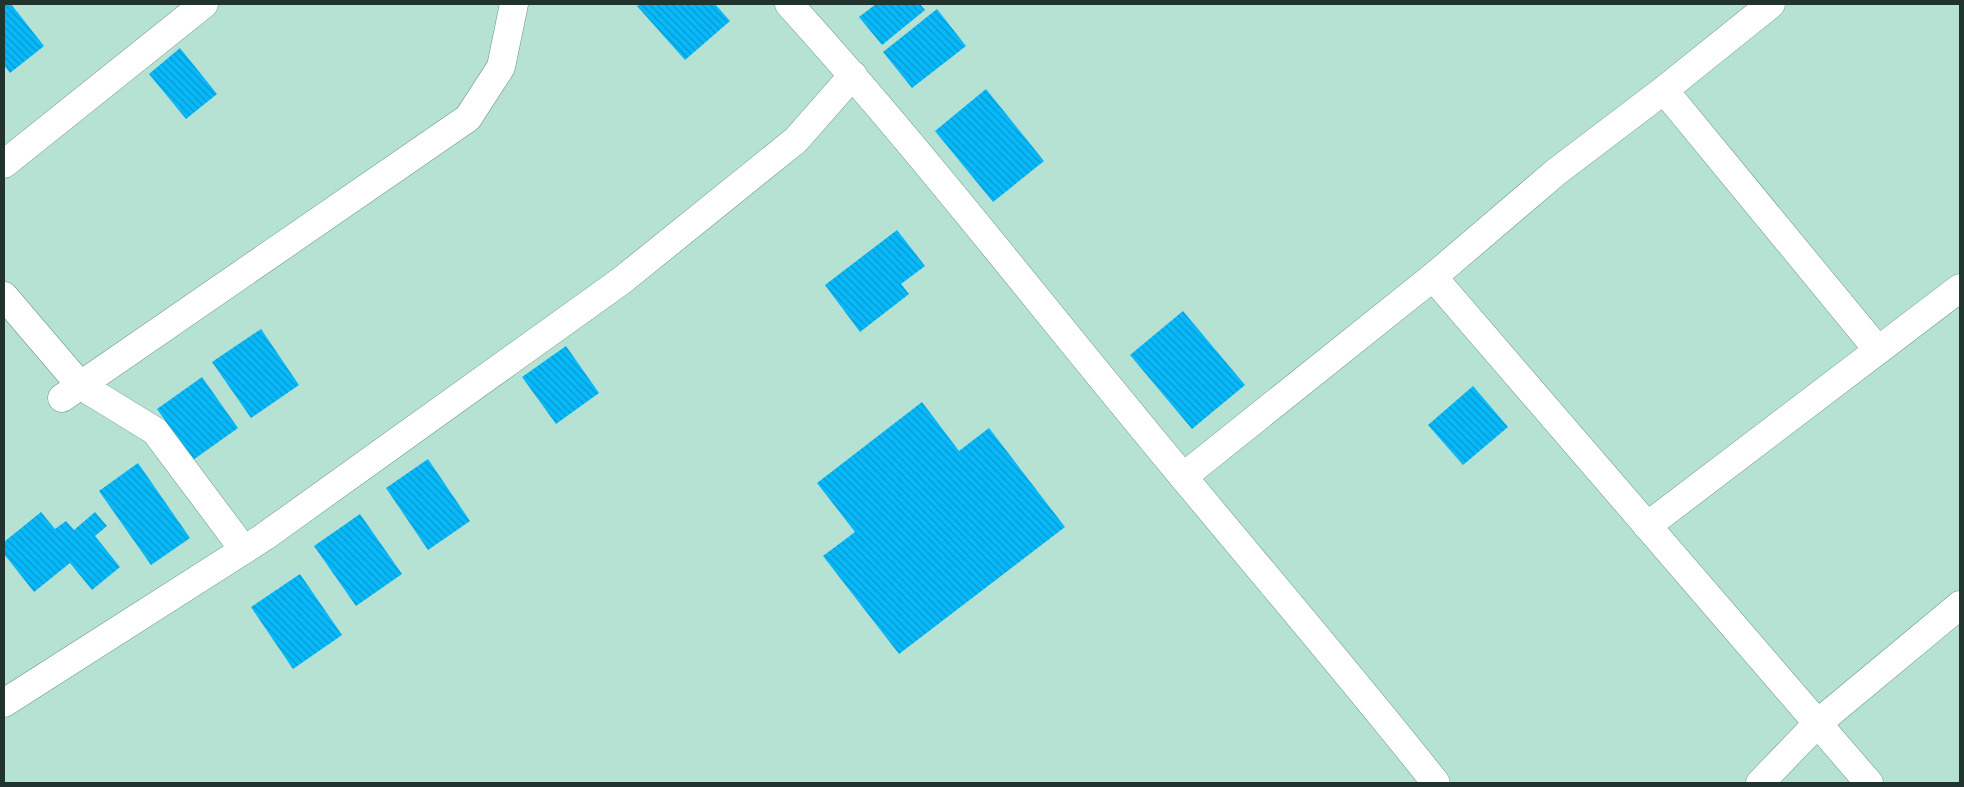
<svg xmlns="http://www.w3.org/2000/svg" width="1964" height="787" viewBox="0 0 1964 787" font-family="Ubuntu,sans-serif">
<defs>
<pattern id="building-back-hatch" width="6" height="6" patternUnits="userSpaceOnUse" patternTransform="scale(1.25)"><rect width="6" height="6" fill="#07b9fa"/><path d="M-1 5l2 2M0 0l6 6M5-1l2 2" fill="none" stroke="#0897cb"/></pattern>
</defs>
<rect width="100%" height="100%" fill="#b6e2d4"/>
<g fill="url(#building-back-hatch)">
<path d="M4 4H11L44 46 10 73 4 65Z"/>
<path d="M640 4H715L730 21 685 60 637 6Z"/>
<path d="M876 4H920L925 10 882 45 859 17Z"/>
<path d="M937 9 966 46 912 88 883 52Z"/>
<path d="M180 48 217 94 186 119 149 74Z"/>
<path d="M986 89 1044 161 993 202 935 131Z"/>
<path d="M897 230 925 266 901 284 909 294 860 332 825 285Z"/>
<path d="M1183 311 1245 385 1192 429 1130 355Z"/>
<path d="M261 329 299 385 251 418 212 362Z"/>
<path d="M566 346 599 393 556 424 522 377Z"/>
<path d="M202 377 238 428 193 460 157 409Z"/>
<path d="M1473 386 1508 427 1463 465 1428 425Z"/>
<path d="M922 402 959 451 989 428 1065 527 899 654 823 556 855 532 817 483Z"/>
<path d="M428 459 470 521 428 550 386 488Z"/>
<path d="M138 463 190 538 151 565 99 491Z"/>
<path d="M41 512 55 529 66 521 74 530 95 512 107 526 95 536 120 567 92 590 70 563 34 592 4 554V542Z"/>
<path d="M360 514 402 574 356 606 314 546Z"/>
<path d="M300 574 342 635 293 669 251 607Z"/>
</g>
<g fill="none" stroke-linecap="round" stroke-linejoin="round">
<defs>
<g id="minor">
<path d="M789 4C907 134 1016 274 1128 410 1230 535 1336 657 1436 783"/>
<path d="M1664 90 1878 350"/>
<path d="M4 164 204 4"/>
<path d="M1433 277 1869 783"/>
<path d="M4 296 80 385 155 431 244 550"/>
<path d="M62 398 468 118 501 67 514 4"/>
<path d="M1183 477 1433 277 1556 172 1664 90 1771 4"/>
<path d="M1647 526 1960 288"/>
<path d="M4 703 264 537 621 281 796 140 853 75"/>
<path d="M1760 783 1818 723 1960 605"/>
</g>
</defs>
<use href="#minor" stroke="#6b9588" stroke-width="29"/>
<use href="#minor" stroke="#fff" stroke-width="28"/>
</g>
<rect width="1964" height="787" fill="none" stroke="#21332e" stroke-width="10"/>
</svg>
